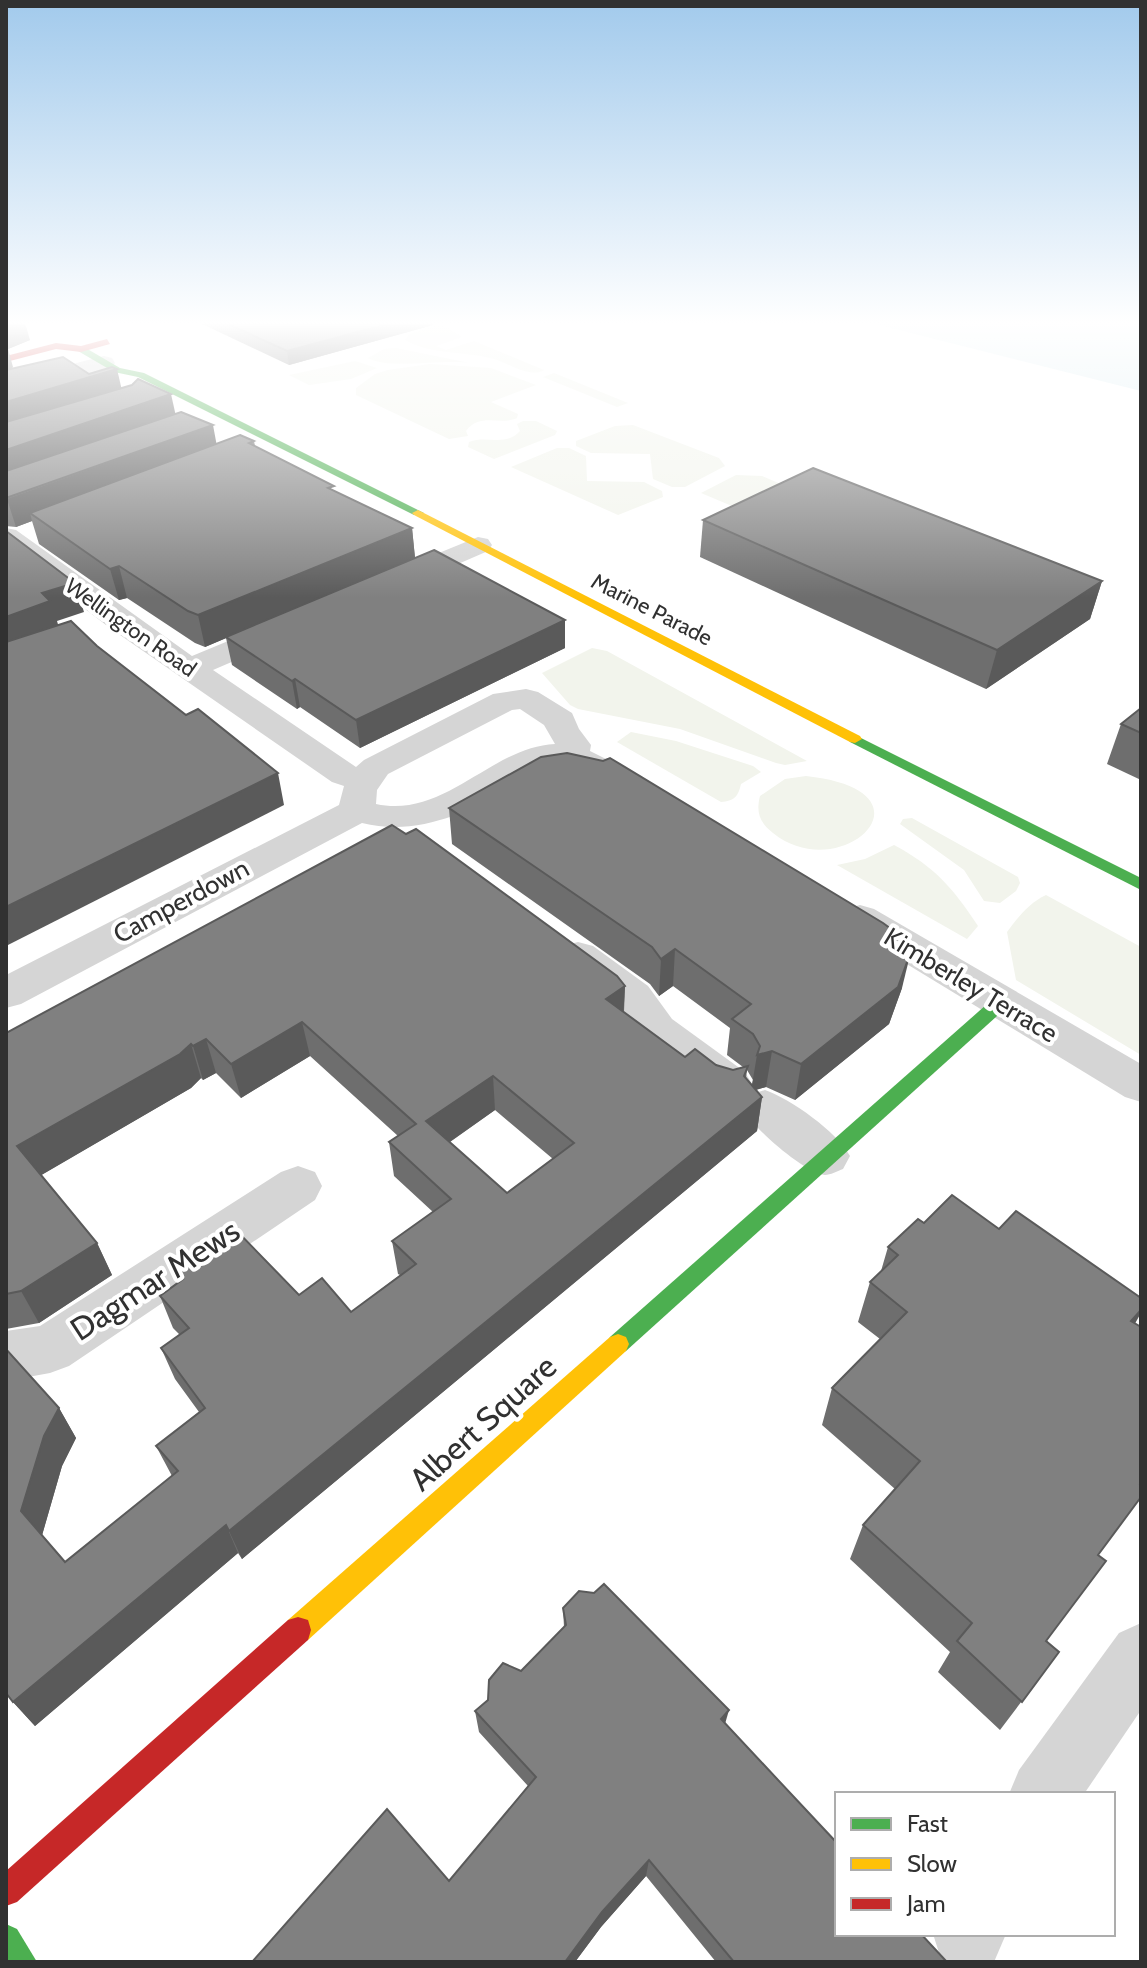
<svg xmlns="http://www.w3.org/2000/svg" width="1147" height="1968" viewBox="0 0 1147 1968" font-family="Cabin,sans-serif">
<rect width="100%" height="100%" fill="#fff"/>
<g fill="#f2f4ec">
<path d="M441 324 462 337 436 346 446 350 474 341 544 370C530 378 512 365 497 360 467 350 433 356 405 340L409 334Z"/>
<path d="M396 348 470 363C442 359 388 370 368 358L384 349Z"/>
<path d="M355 361 377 368 351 379 309 385 289 375Z"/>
<path d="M430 364 491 368 536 385 491 402 518 414 517 418C500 426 480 412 466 431L468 436 449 439 356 395V388L375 374 388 370Z"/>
<path d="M554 373 628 403 617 407 543 377Z"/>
<path d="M523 421H536L557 431 555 435 494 459 468 447 469 442C486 435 506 447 520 431L517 424Z"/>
<path d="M633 425 719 458 725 466 685 487H672L653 479 650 454 591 453 576 446V441L615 426Z"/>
<path d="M557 448H569L586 456 587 481 644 482 662 491 663 497 618 515 511 467Z"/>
<path d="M736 475 762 476 842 510 770 522 701 493Z"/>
<path d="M592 648 607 651 807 761 785 765 776 763 680 729 578 709 570 705 542 673Z"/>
<path d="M631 732 676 741 753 766 761 772 741 784C738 797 734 801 721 802L617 742Z"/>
<path d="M806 776C944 791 841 888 773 833 759 822 756 812 760 796L785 779Z"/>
<path d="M912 818 1018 877 1020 883 1016 891 1000 903 984 901 964 870 900 824 903 819Z"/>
<path d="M894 845C935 867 953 888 978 926L967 939 837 865 865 859Z"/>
<path d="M1046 895 1141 947V1055L1016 980 1007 932C1018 917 1029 903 1046 895Z"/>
</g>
<path fill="#daecf1" d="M871 323H1141V391Z"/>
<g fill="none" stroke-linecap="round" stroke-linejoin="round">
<g fill="#d5d5d5" fill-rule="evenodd">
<path d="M104 356 112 358 115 363 112 368 6 395V381Z"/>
<path d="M6 528 16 530 192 656 272 623 283 620 294 623 298 629 294 635 213 670 356 767 364 760 493 694 526 689 538 692 572 713 579 729 591 745 590 751 628 770 633 778 628 786C595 794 581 760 552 765 538 767 522 781 509 789 463 815 415 836 362 823L21 1004 6 1008V975L339 805 344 786 332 782 110 628 6 549ZM520 709 544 725 555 744C491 747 445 819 376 804L377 790 388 774 512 710Z"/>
<path d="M478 537 488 539 492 545 488 551 405 587 395 590 385 587 380 581 385 575Z"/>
<path d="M860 905 874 909 1141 1064V1102L1125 1097 846 927 840 918 846 909Z"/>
<path d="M578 942 593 946 648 986 672 1019 745 1072 752 1084 745 1096 729 1101 713 1096 642 1041 618 1008 563 966 557 956 563 946Z"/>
<path d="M765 1090C791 1099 837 1132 850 1156L843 1169C838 1171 830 1175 825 1175 804 1173 751 1126 742 1108L749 1095Z"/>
<path d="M298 1166 315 1172 322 1186 315 1200 69 1366 50 1373 6 1381V1331L40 1326 281 1172Z"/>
<path d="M1141 1623V1710L1084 1794H1009L1019 1770 1119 1633Z"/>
<path d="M933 1934H1006L994 1962H942Z"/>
</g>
<g fill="#4caf50" fill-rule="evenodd">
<path d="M78 347H84L120 368 144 373 424 513 414 515 138 377 114 372 78 351Z"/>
<path d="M855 735 1141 878V890L850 742 848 739Z"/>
<path d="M1001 995 1007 997 1010 1002 1007 1007 626 1351 618 1354 610 1351 607 1344 610 1337 995 997Z"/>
<path d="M6 1924 17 1929 37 1962H6Z"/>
</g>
<g fill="#ffc107" fill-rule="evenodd">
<path d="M418 510 860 736 862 739 855 743 850 742 414 515 412 513Z"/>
<path d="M618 1334 626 1337 629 1344 626 1351 308 1640 298 1643 288 1640 285 1630 288 1620 610 1337Z"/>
</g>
<g fill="#c62828" fill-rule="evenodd">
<path d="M107 339 110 344 81 352 56 349 6 362V356L56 343 81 346Z"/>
<path d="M298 1617 308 1620 311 1630 308 1640 17 1902 6 1906V1871L288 1620Z"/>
</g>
</g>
<g fill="#6e6e6e" fill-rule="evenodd">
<path d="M6 323 30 340 8 349 12 368 89 374 122 388 175 414 216 444 254 441 255 446 335 491 412 528 415 558 565 620V648L360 748 300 707 297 709 232 665 226 638 205 647 195 643 127 598 119 600 39 544 32 521 16 527 6 526Z"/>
<path d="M200 323H433V325L289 365Z"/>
<path d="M703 520 1102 581 1090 619 986 689 700 557Z"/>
<path d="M1141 708V780L1107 764 1121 724Z"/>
<path d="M449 808 902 988 889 1024 795 1100 766 1087 756 1090 762 1097 757 1131 242 1559 238 1553 35 1726 13 1702 59 1408 76 1438 62 1466 42 1535 65 1562 172 1476 156 1446 199 1412 175 1379 161 1348 180 1335 173 1328 160 1296 180 1281 177 1272 299 1295 351 1312 400 1275 398 1274 392 1241 433 1212 394 1176 389 1142 398 1136 310 1056 241 1098 216 1073 203 1080 201 1078 191 1088 41 1175 97 1243 112 1275 39 1323 6 1329V1033L625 986 624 1012 685 1057 733 1070 743 1067 727 1055 730 1028 673 986 659 996 650 984 452 844ZM747 1070 753 1080 752 1085 746 1078ZM495 1110 553 1159 507 1193 450 1142Z"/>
<path d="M924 1223 1135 1323 1098 1555 1047 1641 1059 1652 1000 1730 938 1672 950 1652 850 1559 863 1525 895 1489 822 1425 832 1388 880 1339 858 1322 870 1282 881 1271 888 1247Z"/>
<path d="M563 1608 725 1723 947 1962H716L646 1876 601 1927 575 1962H252L449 1881 528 1786 479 1732 475 1711 521 1671 564 1627Z"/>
</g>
<g fill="#5a5a5a">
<path d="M6 323H25L30 340 8 349 13 367 6 377Z"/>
<path d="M391 323H433V325L289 365 287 351Z"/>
<path d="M117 369 123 395 6 431V402Z"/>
<path d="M171 394 177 421 6 480V450Z"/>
<path d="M213 425 218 452 30 513 32 521 16 527 7 499Z"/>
<path d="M412 528 415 558 205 647 198 615Z"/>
<path d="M119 566 127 598 119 600 110 569Z"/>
<path d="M1102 581 1090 619 986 689 997 650Z"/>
<path d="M75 583 84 612 57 621 60 631 6 650V617L42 593Z"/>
<path d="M565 620V648L360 748 356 720Z"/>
<path d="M295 679 300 707 297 709 292 681Z"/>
<path d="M278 773 284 805 6 946V907Z"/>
<path d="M675 949 673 986 659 996 661 959Z"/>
<path d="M911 951 902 988 889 1024 795 1100 801 1064Z"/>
<path d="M625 986 623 1020 606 999Z"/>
<path d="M302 1022 310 1056 241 1098 231 1064Z"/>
<path d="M206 1039 216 1073 203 1080 193 1046Z"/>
<path d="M191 1044 201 1078 191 1088 33 1180 17 1146Z"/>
<path d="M772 1051 766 1087 751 1091 757 1055Z"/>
<path d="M493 1076 495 1110 431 1155 426 1121Z"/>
<path d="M762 1097 757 1131 242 1559 229 1531Z"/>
<path d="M97 1243 112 1275 39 1323 21 1291Z"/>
<path d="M1141 1310V1313L1125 1341 1131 1321Z"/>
<path d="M59 1408 76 1438 62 1466 41 1539 21 1511 44 1436Z"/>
<path d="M226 1525 238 1553 35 1726 13 1702Z"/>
<path d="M729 1710 723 1731 721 1719Z"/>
<path d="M649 1860 646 1876 601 1927 575 1962H565L602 1912Z"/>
</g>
<g fill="#808080" stroke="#5a5a5a" stroke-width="2" fill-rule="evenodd">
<path d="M226 323H391L287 351Z"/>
<path d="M63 357 89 374 112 367 117 369 6 402V370Z"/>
<path d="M138 379 171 394 6 450V422L132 385Z"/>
<path d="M181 412 213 425 6 498V471Z"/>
<path d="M240 435 254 441 249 443 334 486 328 488 412 528 198 615 188 611 119 566 110 569 30 513Z"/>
<path d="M813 468 1102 581 997 650 703 520Z"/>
<path d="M6 531 75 583 42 593 50 601 6 617Z"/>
<path d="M434 550 565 620 356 720 295 679 292 681 226 637Z"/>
<path d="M71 621 97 646 186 715 198 709 278 773 6 907V642Z"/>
<path d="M1141 708V733L1121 724Z"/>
<path d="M567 753 603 761 610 758 883 923 902 937 911 951 898 987 801 1064 772 1051 757 1055 760 1046 753 1034 732 1019 751 1004 675 949 661 959 652 947 449 808 541 757Z"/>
<path d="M392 825 406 834 416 829 617 976 625 986 606 999 685 1057 695 1049 716 1065 733 1070 748 1066 744 1076 762 1097 229 1531 226 1525 13 1702 6 1693V1349L59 1408 44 1436 21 1511 65 1562 178 1471 156 1446 205 1408 161 1348 189 1328 160 1296 183 1279 177 1272 236 1230 299 1295 322 1278 351 1312 416 1264 392 1241 451 1199 389 1142 416 1124 302 1022 231 1064 206 1039 193 1046 191 1044 180 1054 17 1146 97 1243 21 1291 6 1294V1033ZM493 1076 574 1143 507 1193 426 1121Z"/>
<path d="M952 1195 999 1229 1016 1211 1141 1298V1310L1131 1321 1141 1327V1482L1140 1484 1141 1485V1497L1098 1555 1106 1561 1046 1641 1059 1652 1022 1702 957 1641 972 1623 863 1525 920 1461 832 1388 907 1312 870 1282 898 1255 888 1247 918 1219 924 1223Z"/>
<path d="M604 1584 729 1710 721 1719 837 1843V1934H921L947 1962H734L649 1860 602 1912 565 1962H252L387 1809 449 1881 536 1777 475 1711 488 1700 489 1680 503 1663 521 1671 566 1625 563 1608 579 1591 594 1593Z"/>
</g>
<linearGradient id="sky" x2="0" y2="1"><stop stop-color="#a2caec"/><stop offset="0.54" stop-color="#fff"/><stop offset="1" stop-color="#fff" stop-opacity="0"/></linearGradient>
<rect width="1147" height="598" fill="url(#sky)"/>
<g text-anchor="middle" stroke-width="8" stroke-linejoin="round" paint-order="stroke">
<g font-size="22" fill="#313131" stroke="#fff">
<text transform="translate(652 609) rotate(27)" y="8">Marine Parade</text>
<text transform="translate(131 627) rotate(35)" y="8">Wellington Road</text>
</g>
<g font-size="26" fill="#313131" stroke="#fff">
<text transform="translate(181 901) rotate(-28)" y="9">Camperdown</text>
<text transform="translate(971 985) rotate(31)" y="9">Kimberley Terrace</text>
</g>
<g font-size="32" fill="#313131" stroke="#fff">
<text transform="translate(155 1280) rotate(-33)" y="11">Dagmar Mews</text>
<text transform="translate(483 1423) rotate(-42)" y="11">Albert Square</text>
</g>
</g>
<rect width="1147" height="1968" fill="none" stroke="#313131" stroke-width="16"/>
<rect x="835" y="1792" width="280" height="144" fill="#ffffff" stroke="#adadad" stroke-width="2"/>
<rect x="851" y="1818" width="40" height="12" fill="#4caf50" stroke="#adadad" stroke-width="2"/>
<text x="907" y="1832" font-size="24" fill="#313131">Fast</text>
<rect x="851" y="1858" width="40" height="12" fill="#ffc107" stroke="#adadad" stroke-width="2"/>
<text x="907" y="1872" font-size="24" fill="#313131">Slow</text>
<rect x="851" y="1898" width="40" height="12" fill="#c62828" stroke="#adadad" stroke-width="2"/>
<text x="907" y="1912" font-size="24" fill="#313131">Jam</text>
</svg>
